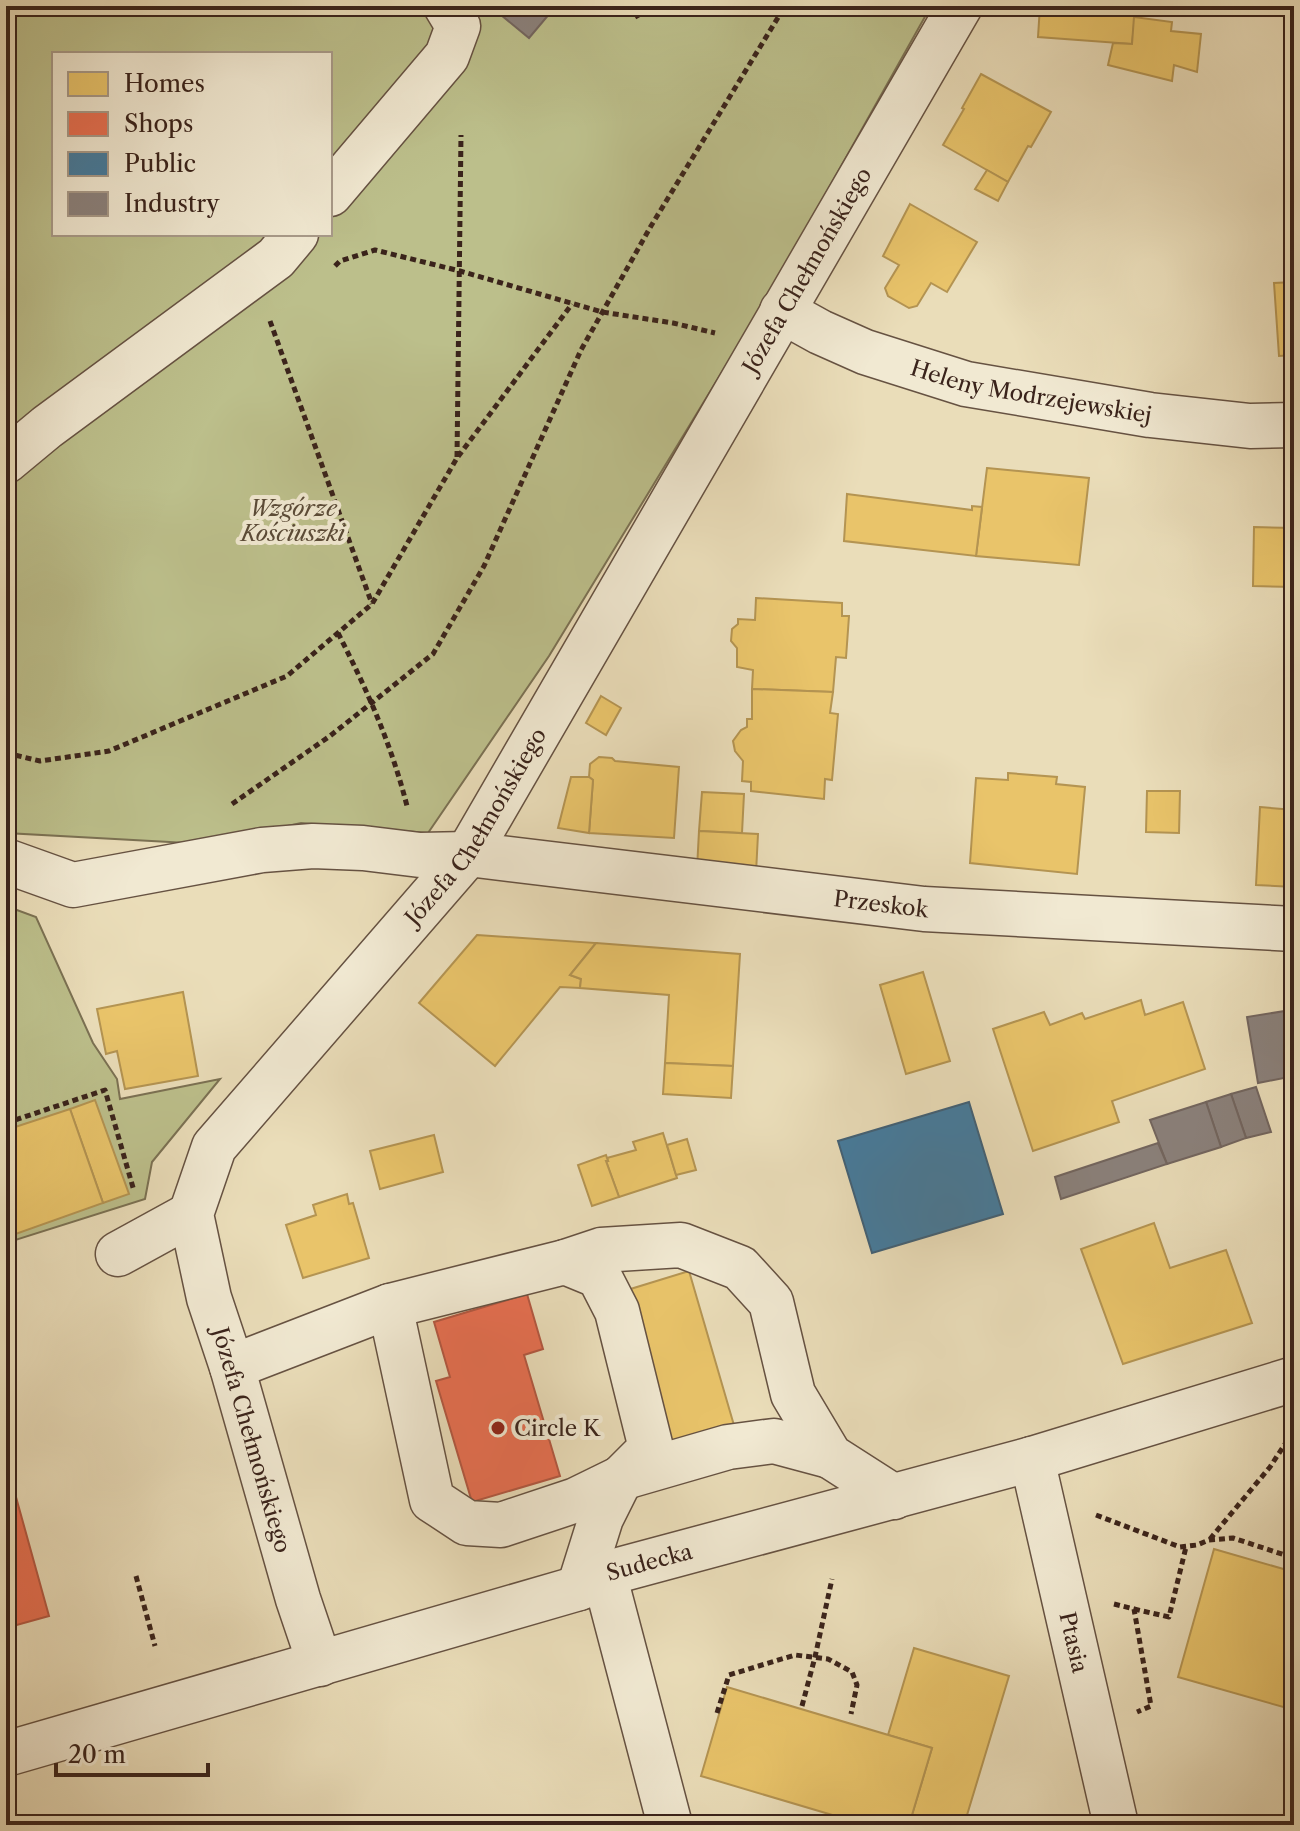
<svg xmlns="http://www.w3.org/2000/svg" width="1300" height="1831" viewBox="0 0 1300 1831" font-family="'Libre Caslon Text',serif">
<rect width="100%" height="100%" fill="#eaddb9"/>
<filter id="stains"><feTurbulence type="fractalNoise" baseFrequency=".0025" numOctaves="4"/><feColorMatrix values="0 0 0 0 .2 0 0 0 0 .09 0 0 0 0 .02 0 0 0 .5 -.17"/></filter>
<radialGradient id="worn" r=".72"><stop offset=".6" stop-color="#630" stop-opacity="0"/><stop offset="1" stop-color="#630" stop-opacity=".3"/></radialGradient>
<g fill="#bcbf8b" stroke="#7b7153" stroke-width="2" fill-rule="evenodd">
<path d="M6 6H931L766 300 549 656 428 833 301 823 206 844 6 833ZM54 54H330V234H54Z"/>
<path d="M6 906 36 917 93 1043 117 1079 120 1099 220 1079 152 1162 145 1199 6 1243Z"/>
</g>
<g fill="#e9c46a" stroke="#b49452" stroke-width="2">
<path d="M1040 6H1136L1132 44 1038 37Z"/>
<path d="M1134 17 1172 22 1171 31 1201 34 1197 72 1174 65 1172 81 1108 65 1113 43 1132 44Z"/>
<path d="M981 74 1051 112 1031 147 1028 146 1008 182 943 145 964 109 962 108Z"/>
<path d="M987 170 1008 182 998 201 975 189Z"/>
<path d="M910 204 977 242 947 292 931 283 917 306 909 308 888 296 885 288 899 265 883 256Z"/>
<path d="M1294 282V355L1279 356 1274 283Z"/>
<path d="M987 468 1089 478 1079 565 976 556Z"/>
<path d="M847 494 972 510V506L982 507 976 556 844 541Z"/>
<path d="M1254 527 1294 528V587L1253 586Z"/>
<path d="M756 598 842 603V616H849L846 658 836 657 833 692 752 689 753 670 737 667V648L731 641 732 629 738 624V619L755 620Z"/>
<path d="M752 689 833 692 830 713 838 714 832 780 825 779 824 799 751 791V782L742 781 743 761 735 751 733 741 741 730 747 727V719H752Z"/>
<path d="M601 696 621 708 606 735 586 723Z"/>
<path d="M599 757 612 758 615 761 679 767 674 838 589 833 593 780 589 777 590 764Z"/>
<path d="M1008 773 1057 777 1056 784 1085 787 1077 874 970 863 976 778 1008 780Z"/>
<path d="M571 777H589L593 780 589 833 558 828Z"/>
<path d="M1147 791H1180L1179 833 1146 832Z"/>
<path d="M702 792 744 794 742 833 699 831Z"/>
<path d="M1260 807 1294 810V887L1256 885Z"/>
<path d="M699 831 758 834 756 873 697 869Z"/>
<path d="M477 935 596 943 570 975 581 979 580 988 560 987 495 1066 419 1003Z"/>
<path d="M596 943 740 954 733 1066 665 1063 669 995 580 988 581 979 570 975Z"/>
<path d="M923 972 950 1061 906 1074 880 985Z"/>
<path d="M183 992 198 1076 125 1089 117 1051 106 1054 97 1009Z"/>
<path d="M1141 1000 1145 1015 1183 1002 1205 1069 1112 1101 1119 1122 1033 1151 993 1029 1044 1012 1050 1025 1082 1013 1085 1019Z"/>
<path d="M665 1063 733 1066 731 1098 663 1094Z"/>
<path d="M95 1100 129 1194 103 1203 70 1109Z"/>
<path d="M70 1109 103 1203 10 1236 6 1224V1130Z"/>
<path d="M663 1133 677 1178 619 1197 606 1161H608L607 1158 636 1150 633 1142Z"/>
<path d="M434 1135 443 1172 380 1189 370 1151Z"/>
<path d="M687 1139 696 1170 676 1175 667 1145Z"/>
<path d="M606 1155 608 1161H606L619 1197 592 1206 578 1165Z"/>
<path d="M347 1194 349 1204 353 1203 369 1258 303 1278 286 1225 316 1215 313 1205Z"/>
<path d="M1154 1223 1170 1268 1226 1250 1252 1323 1123 1364 1081 1249Z"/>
<path d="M689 1271 738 1439 673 1458 624 1291Z"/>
<path d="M1214 1549 1294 1572V1710L1178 1677Z"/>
<path d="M914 1648 1009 1676 964 1825H909L932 1748 888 1735Z"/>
<path d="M727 1687 932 1748 909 1825H866L701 1776Z"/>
</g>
<g fill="#e76f51" stroke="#b35841" stroke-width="2">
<path d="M527 1294 543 1349 524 1355 560 1476 472 1502 436 1381 450 1377 434 1322Z"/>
<path d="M6 1461 49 1616 6 1628Z"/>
</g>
<path fill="#457b9d" stroke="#426176" stroke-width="2" d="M969 1102 1003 1214 872 1253 838 1141Z"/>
<g fill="#8a817c" stroke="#72655f" stroke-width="2">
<path d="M490 6H556L529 38Z"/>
<path d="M1285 1011 1294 1076 1258 1083 1247 1017Z"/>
<path d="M1256 1087 1271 1132 1246 1138 1231 1094Z"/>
<path d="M1231 1094 1246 1138 1221 1147 1206 1102Z"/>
<path d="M1206 1102 1221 1147 1167 1164 1150 1120Z"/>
<path d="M1158 1143 1167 1164 1061 1199 1055 1177Z"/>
</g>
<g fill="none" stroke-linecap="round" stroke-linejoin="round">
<defs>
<g id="minor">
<path d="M330 194 447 56 458 26 446 6"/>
<path id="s1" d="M782 311 820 332 865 352 966 384 1150 415 1250 426 1294 425"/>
<path d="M6 461 47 427 276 258 296 234"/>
<path id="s2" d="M6 861 73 885 262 850 313 846 363 848 420 855 468 854 924 909 1294 929"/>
<path d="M118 1254 191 1214"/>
<path d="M565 1262 601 1250 681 1245 740 1268 771 1302 793 1394 830 1456 894 1497"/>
<path d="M390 1306 432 1500 467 1523 501 1525 576 1500 621 1478 728 1447 774 1441 830 1456"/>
<path d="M232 1367 390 1306 565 1262 599 1276 617 1311 651 1448 621 1478 601 1518 579 1588"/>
<path id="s3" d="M1032 1459 1116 1825"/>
<path d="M604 1574 670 1825"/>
<path id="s4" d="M320 1664 298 1599 232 1367 209 1298 191 1214 214 1147 468 854 960 6"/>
<path id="s5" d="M6 1754 579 1588 604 1574 1032 1459 1294 1379"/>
</g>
</defs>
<use href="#minor" stroke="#665242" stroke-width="47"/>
<g stroke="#3a231b" stroke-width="5" stroke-dasharray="6 4" stroke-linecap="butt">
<path d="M635 17 655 6"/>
<path d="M335 266 340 261 375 250 460 271 602 312 673 323 715 333"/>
<path d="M270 321 372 604"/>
<path d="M457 457 461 135"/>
<path d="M338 633C367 690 391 743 407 806"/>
<path d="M6 753 40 761 109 751 287 676 372 604 457 458 572 304"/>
<path d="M232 804 330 736 433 654 484 566 581 350 651 226 785 6"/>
<path d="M6 1123 105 1090 134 1191"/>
<path d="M1096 1515 1180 1547 1197 1545 1209 1540 1233 1538 1294 1558"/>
<path d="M1210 1539 1270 1467 1285 1444"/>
<path d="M136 1576 155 1646"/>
<path d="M1114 1604 1134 1609 1151 1706 1137 1712"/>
<path d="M1134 1609 1169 1617 1186 1547"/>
<path d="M802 1706 815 1657 832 1579"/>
<path d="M717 1713 729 1675 795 1655 828 1659 852 1672 857 1685 851 1714"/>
<path d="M1284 1825 1294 1812"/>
</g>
<use href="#minor" stroke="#f1e9d2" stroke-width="44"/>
</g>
<circle fill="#8f2418" stroke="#f1e9d2" stroke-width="3" cx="498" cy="1428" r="8"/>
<g text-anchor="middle" stroke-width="8" stroke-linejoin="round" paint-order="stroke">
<g font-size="22" fill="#3a231b" stroke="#f1e9d2">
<text dy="8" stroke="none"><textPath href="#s4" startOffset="1602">Józefa Chełmońskiego</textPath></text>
<text dy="8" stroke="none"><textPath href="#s1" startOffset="264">Heleny Modrzejewskiej</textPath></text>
<text dy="8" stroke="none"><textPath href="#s4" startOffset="954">Józefa Chełmońskiego</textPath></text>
<text dy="8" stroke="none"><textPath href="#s2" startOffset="886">Przeskok</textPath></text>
<text transform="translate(252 1440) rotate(74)" y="8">Józefa Chełmońskiego</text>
<text dy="8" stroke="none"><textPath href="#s5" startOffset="672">Sudecka</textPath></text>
<text dy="8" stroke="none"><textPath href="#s3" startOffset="188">Ptasia</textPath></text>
</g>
<g font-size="22" font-style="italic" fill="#5a4a37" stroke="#f1e9d2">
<text x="293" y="516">Wzgórze<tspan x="293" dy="25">Kościuszki</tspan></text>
</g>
<g font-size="22" fill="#3a231b" stroke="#f1e9d2" text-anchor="start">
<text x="514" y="1436">Circle K</text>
</g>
</g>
<rect width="1300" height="1831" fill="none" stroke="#eaddb9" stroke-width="32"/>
<rect x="8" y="8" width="1284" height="1815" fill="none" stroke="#3a231b" stroke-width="4"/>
<rect x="16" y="16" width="1268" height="1799" fill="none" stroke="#3a231b" stroke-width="2"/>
<rect x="52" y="52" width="280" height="184" fill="#f1e9d2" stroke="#a89a89" stroke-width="2"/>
<rect x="68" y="72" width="40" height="24" fill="#e9c46a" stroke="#a89a89" stroke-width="2"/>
<text x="124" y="92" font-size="24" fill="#3a231b">Homes</text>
<rect x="68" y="112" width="40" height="24" fill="#e76f51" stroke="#a89a89" stroke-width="2"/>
<text x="124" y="132" font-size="24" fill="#3a231b">Shops</text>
<rect x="68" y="152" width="40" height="24" fill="#457b9d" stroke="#a89a89" stroke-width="2"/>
<text x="124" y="172" font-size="24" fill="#3a231b">Public</text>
<rect x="68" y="192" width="40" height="24" fill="#8a817c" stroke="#a89a89" stroke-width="2"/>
<text x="124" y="212" font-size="24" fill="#3a231b">Industry</text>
<path d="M56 1763v12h152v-12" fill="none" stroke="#3a231b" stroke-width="4"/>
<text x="68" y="1763" font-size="24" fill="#3a231b" stroke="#f1e9d2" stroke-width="6" paint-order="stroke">20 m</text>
<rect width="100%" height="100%" filter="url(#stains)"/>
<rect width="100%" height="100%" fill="url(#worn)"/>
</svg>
